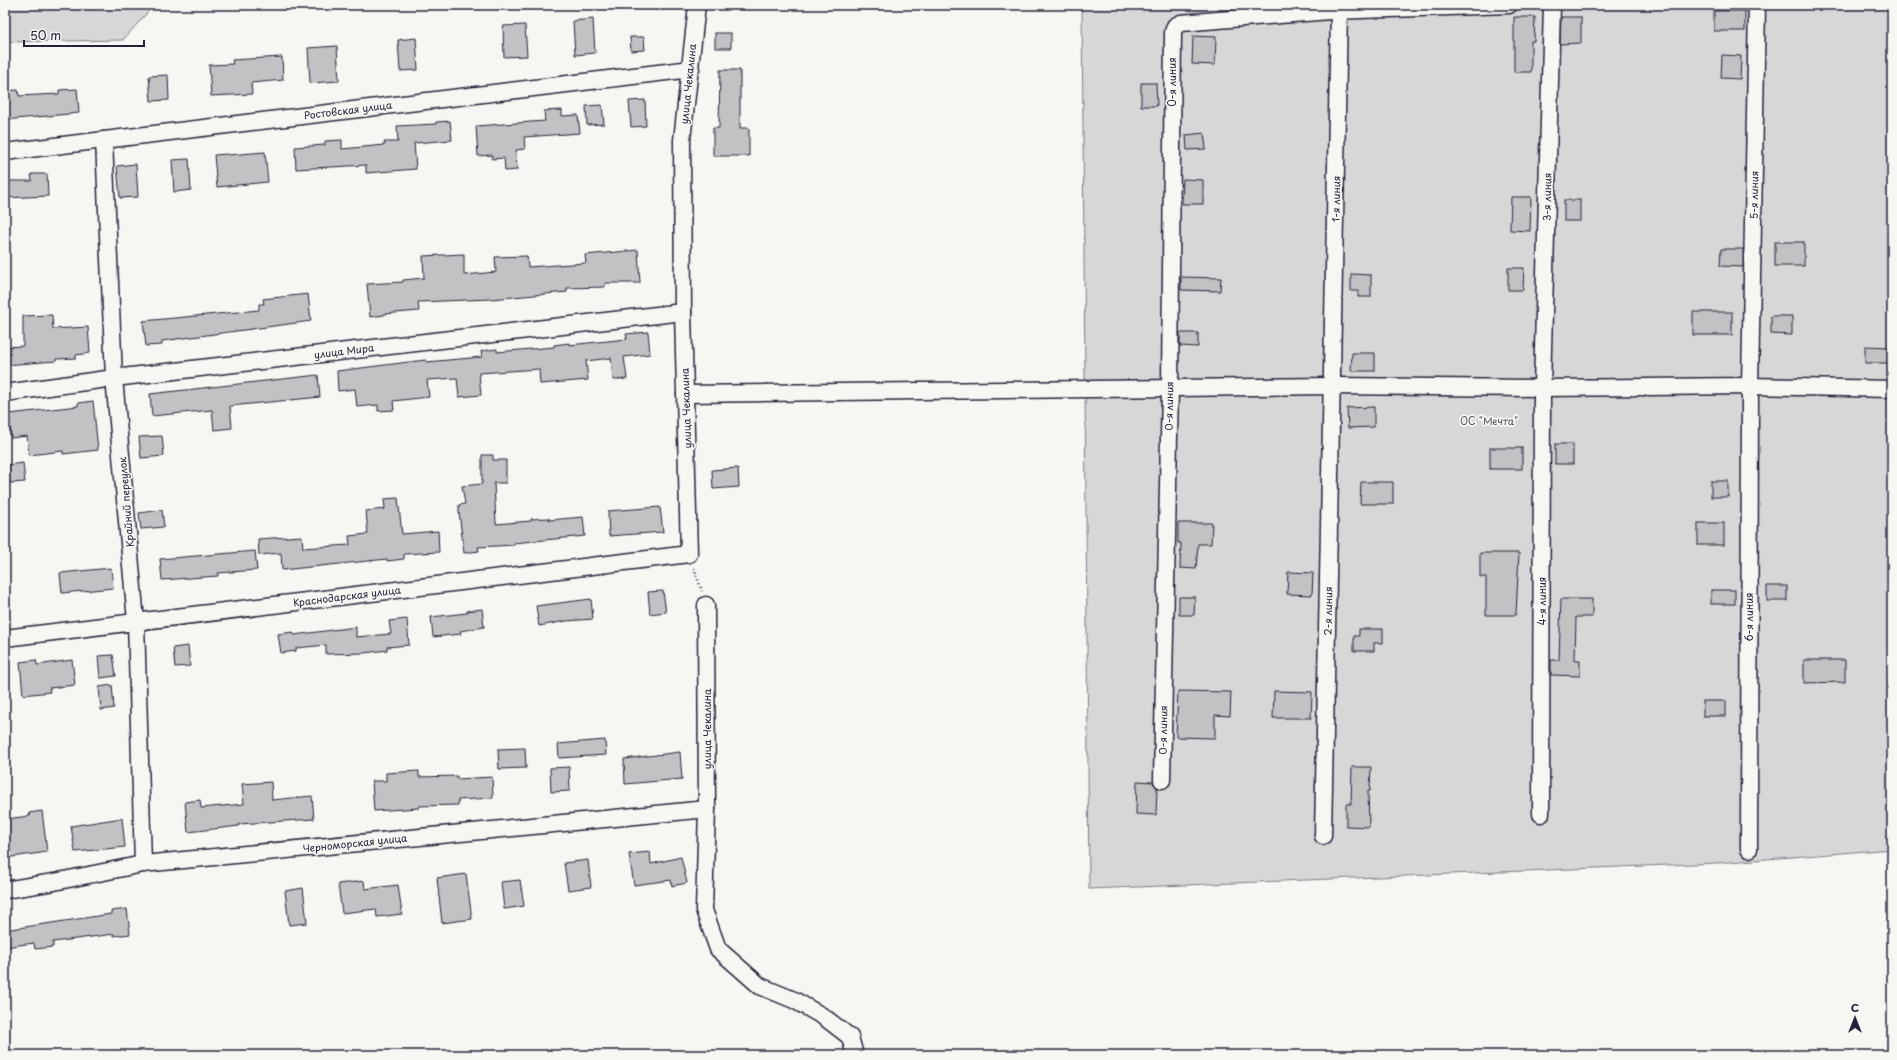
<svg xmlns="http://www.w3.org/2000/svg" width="1897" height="1060" viewBox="0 0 1897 1060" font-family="'Playpen Sans',sans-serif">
<rect width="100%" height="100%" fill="#f6f6f2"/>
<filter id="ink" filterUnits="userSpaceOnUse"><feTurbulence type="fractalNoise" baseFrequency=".025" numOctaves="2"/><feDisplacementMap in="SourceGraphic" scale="8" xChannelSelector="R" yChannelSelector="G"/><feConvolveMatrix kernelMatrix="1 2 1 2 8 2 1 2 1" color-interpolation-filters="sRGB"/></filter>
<g filter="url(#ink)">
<g fill="#d7d7d7" stroke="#7c7c89">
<path d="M5 5H154L123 40 5 42Z"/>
<path d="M1082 5H1892V849L1717 863 1089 889Z"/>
</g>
<g fill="#c2c2c4" stroke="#22223b">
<rect x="1714" y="11" width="31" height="20"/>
<path d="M1514 17H1535L1534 41H1531V72H1514Z"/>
<path d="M1561 17H1581V43L1560 44Z"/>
<path d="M593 19 595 53 575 55 573 21Z"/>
<path d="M525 25 527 56 504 57 503 26Z"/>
<rect x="715" y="33" width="16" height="15"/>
<path d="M1193 36 1216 37 1215 65 1192 64Z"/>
<path d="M630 37H644L645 50 631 51Z"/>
<path d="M416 38 418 70 400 71 398 40Z"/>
<path d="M337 46 339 81 310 83 308 48Z"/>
<path d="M1722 55 1741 56 1740 79 1721 78Z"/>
<path d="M282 57 283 80 251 83 252 94 211 96 209 65 233 64 232 60Z"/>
<path d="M720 70H740V128H749V156H713V128H719Z"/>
<path d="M168 75 169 100 151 101 149 76Z"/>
<path d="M1141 83H1156L1157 106H1141Z"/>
<path d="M77 89 79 113 5 120V91L18 90 19 96 59 94V90Z"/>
<path d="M645 100 646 126 631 127 629 101Z"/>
<path d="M602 105 604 124 587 125 586 106Z"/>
<path d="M562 110V116L578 115 580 133 524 137 525 149 516 150 517 170 505 171 504 158 492 159V155L478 156 476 126 545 121 544 111Z"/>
<path d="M450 121 452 140 414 143 416 169 366 173V165L296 169 295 147 325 145V141L342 140V149L385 145 384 142H398L397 126 436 124V122Z"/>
<path d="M1204 133 1206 149 1187 150 1186 135Z"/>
<path d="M265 152 268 182 217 187 214 155 228 154V155Z"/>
<path d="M189 159 191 190 174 192 172 160Z"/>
<path d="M136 164 138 197 120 198 117 166Z"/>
<path d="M31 174H47L48 196 5 198V181H32Z"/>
<path d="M1183 179 1203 180V204H1182Z"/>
<path d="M1511 197H1531L1530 231 1510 230Z"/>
<rect x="1564" y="200" width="16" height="21"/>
<rect x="1775" y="242" width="29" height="24"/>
<path d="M1721 249H1743V267L1720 266Z"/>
<path d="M638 250 640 283H605V287L567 288V292L491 299 418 302 419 311 384 314V315L370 317 367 284 403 282V280L424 278 423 256 464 254V275L496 272 495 257 527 256 528 267 586 263 585 255Z"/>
<path d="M1508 268H1524L1523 290H1508Z"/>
<path d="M1351 274 1371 275V297H1358V291H1351Z"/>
<path d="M1181 277 1221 278 1220 291 1181 290Z"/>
<path d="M308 294 311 321 162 341V345L146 346 143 321 259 310V304H264L263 299Z"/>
<rect x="1693" y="312" width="39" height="23"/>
<path d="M52 315 53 329 88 327 90 353 76 355V358L56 359V361L5 365V347L23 346V316Z"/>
<path d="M1771 316H1792V335L1771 334Z"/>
<path d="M648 332 650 354 624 357 627 379 613 380 611 358 586 361 588 380 540 384 539 369 479 373 481 395 459 397 457 378 427 380 429 397 393 401 394 410 378 411V405L357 407 355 389 338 391 337 371 409 362 426 360V362L482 357 481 351 497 349V352L554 347V345L569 343V345L627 339 626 334Z"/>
<path d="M1180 333H1198V347L1180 346Z"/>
<path d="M1865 346 1889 347 1888 363H1865Z"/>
<path d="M1352 353H1375V371H1351Z"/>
<path d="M318 375 320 397 230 406 232 428 214 430 212 410 152 416 150 394Z"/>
<path d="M93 401 98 450 63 454V451L29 455 27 436 11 438 9 414 78 406V403Z"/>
<path d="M1374 407V427L1348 428 1347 408Z"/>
<path d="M162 436 164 456 141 458 139 437Z"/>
<rect x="1555" y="444" width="18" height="20"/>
<rect x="1490" y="448" width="32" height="21"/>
<path d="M482 455H493V460H506V483H494L496 524 531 521V519L549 518V520L583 517 585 536 514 543V545L478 547 479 551 464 553 459 512V505L465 504 462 486 482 484Z"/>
<path d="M23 463 25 482 10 483 8 465Z"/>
<path d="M738 468 739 487 713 489 712 470Z"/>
<rect x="1711" y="481" width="17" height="16"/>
<path d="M1361 482H1393V504H1360Z"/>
<path d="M398 498 402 534 438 531 439 552 404 554V559L387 561V559L282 570 281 553 259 555 258 539 302 536 303 548 350 545 349 536 368 534 366 511 385 509 384 499Z"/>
<path d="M660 507 663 532 609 536 608 511Z"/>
<path d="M162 510 164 527 141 529 139 513Z"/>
<path d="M1178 523H1212L1211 544H1198L1196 569 1180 568 1181 543H1178Z"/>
<rect x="1698" y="523" width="26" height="22"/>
<path d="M255 551 257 570 218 573V576L162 580 160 559Z"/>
<path d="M1480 553H1519L1516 615H1486V577H1480Z"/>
<path d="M111 568 113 588 62 593 60 573Z"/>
<path d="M1288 572 1313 573 1312 595 1287 594Z"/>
<rect x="1767" y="586" width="20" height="15"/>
<rect x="1711" y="590" width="24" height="14"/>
<path d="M663 591 666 612 650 614 648 592Z"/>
<path d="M1179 597H1195L1194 615H1179Z"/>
<path d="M591 599 593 619 566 621 539 626 536 606Z"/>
<path d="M1561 599H1592V617H1576L1575 660H1580V676L1551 675V660H1559Z"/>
<path d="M482 609 484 627 460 631 461 634 433 637 431 617 467 613V611Z"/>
<path d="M407 619 409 645 387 647V650L364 653 326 654V645L296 648V651L281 653 278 634 293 632 294 635 356 627V637L391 634 389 621Z"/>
<path d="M1359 629H1383V643H1374V651H1354V636H1359Z"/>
<path d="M188 646 190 666 175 667 173 648Z"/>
<path d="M113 655 116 676 100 678 98 656Z"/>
<path d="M36 660 37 665 72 660 75 685 49 688 50 692 23 695 20 662Z"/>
<path d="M1804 660H1845V682L1804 683Z"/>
<path d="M112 685 114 708 101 710 99 687Z"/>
<path d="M1178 691 1231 692 1230 716 1215 715V738L1176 737Z"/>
<path d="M1274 691 1312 692 1311 718H1273Z"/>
<rect x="1703" y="701" width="23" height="15"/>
<path d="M605 740 606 755 559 758 558 744Z"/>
<path d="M525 748 526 768 499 769 498 749Z"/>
<path d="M680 752 682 779 625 784 624 759Z"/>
<path d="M569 767 570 791 551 792 550 768Z"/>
<path d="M1352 767H1371L1370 791H1368L1369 827 1346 826V804H1351Z"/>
<path d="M419 771V777L457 776V779L492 777 493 798 458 800V805L419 806V808L374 811 372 781H386V773Z"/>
<path d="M1137 781 1153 782 1157 788 1156 815 1136 814Z"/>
<path d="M271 782 272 800 312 796 314 819 239 824V826L188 832 185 802 200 800 201 808 244 804 242 784Z"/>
<path d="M42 811 47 852 5 858V819L30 816 29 813Z"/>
<path d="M122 818 125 847 75 852 71 826Z"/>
<path d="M650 852 651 864 681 857 687 883 672 886 671 880 634 885 629 854Z"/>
<path d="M588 860 591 887 568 890 564 863Z"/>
<path d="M466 874 472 919 442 923 437 878Z"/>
<path d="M520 880 524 906 504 909 501 882Z"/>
<path d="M364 881 365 889 398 885 402 914 377 917 376 909 342 913 338 884Z"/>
<path d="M303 888 307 923 289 925 285 891Z"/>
<path d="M127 909 130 934 114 936V934L53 942V947L35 949 34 943 5 947V930L111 914V911Z"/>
</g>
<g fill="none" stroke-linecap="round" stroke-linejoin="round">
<defs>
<g id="minor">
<path d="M104 140 114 378 136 621 143 864"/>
<path d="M5 152 691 69"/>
<path d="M5 393 114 378 683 312"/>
<path d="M685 394 1333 386 1542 388 1750 386 1892 389"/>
<path d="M706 605 707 809 704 910 718 949 760 986 794 1000 824 1017 850 1037 855 1055"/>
<path d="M5 638 689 554 683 312 682 140 697 5"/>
<path d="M1162 780 1170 388 1173 32 1175 26 1181 23 1330 11 1509 5"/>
<path d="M1541 814 1542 388 1552 5"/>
<path d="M1323 836 1339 11"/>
<path d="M1749 849 1750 386 1757 5"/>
<path d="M5 890 54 882 143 864 707 809"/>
</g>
</defs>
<use href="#minor" stroke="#22223b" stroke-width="19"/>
<path stroke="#22223b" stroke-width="2.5" stroke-dasharray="1 3" stroke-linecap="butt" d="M694 568 702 591"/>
<use href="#minor" stroke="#f6f6f2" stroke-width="16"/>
</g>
</g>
<g text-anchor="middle" stroke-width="3.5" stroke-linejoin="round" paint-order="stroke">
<g font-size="10" fill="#22223b" stroke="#f6f6f2">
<text transform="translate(1172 82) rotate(-90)" y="4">0-я линия</text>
<text transform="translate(688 84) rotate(-84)" y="4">улица Чекалина</text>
<text transform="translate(348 110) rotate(-7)" y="4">Ростовская улица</text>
<text transform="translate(1754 195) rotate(-89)" y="4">5-я линия</text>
<text transform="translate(1547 197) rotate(-89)" y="4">3-я линия</text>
<text transform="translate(1336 199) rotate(-89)" y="4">1-я линия</text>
<text transform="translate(344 351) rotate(-7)" y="4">улица Мира</text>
<text transform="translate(1169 406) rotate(-89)" y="4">0-я линия</text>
<text transform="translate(686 408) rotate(-92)" y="4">улица Чекалина</text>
<text transform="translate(126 502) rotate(-95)" y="4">Крайний переулок</text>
<text transform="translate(347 596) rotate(-7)" y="4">Краснодарская улица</text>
<text transform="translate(1542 601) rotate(-90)" y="4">4-я линия</text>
<text transform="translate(1328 611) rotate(-89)" y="4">2-я линия</text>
<text transform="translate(1749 617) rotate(-90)" y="4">6-я линия</text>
<text transform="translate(707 729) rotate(-90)" y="4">улица Чекалина</text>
<text transform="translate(1163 730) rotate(-89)" y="4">0-я линия</text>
<text transform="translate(355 843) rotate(-6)" y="4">Черноморская улица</text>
</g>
<g font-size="10" fill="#4f4f62" stroke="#f6f6f2">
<text x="1489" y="425">ОС "Мечта"</text>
</g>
</g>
<rect width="1897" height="1060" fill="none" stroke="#f6f6f2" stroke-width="20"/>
<rect x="10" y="10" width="1877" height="1040" fill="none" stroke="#22223b" stroke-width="1.5" filter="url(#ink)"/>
<g transform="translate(1855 1018)" stroke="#f6f6f2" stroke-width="3" paint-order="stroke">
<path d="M0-3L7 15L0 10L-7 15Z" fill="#22223b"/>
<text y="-6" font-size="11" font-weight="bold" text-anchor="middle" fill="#22223b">С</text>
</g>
<path d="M24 40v6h120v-6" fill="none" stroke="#22223b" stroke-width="2"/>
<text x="30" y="40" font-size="12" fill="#22223b" stroke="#f6f6f2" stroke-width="3" paint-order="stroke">50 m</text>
</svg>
